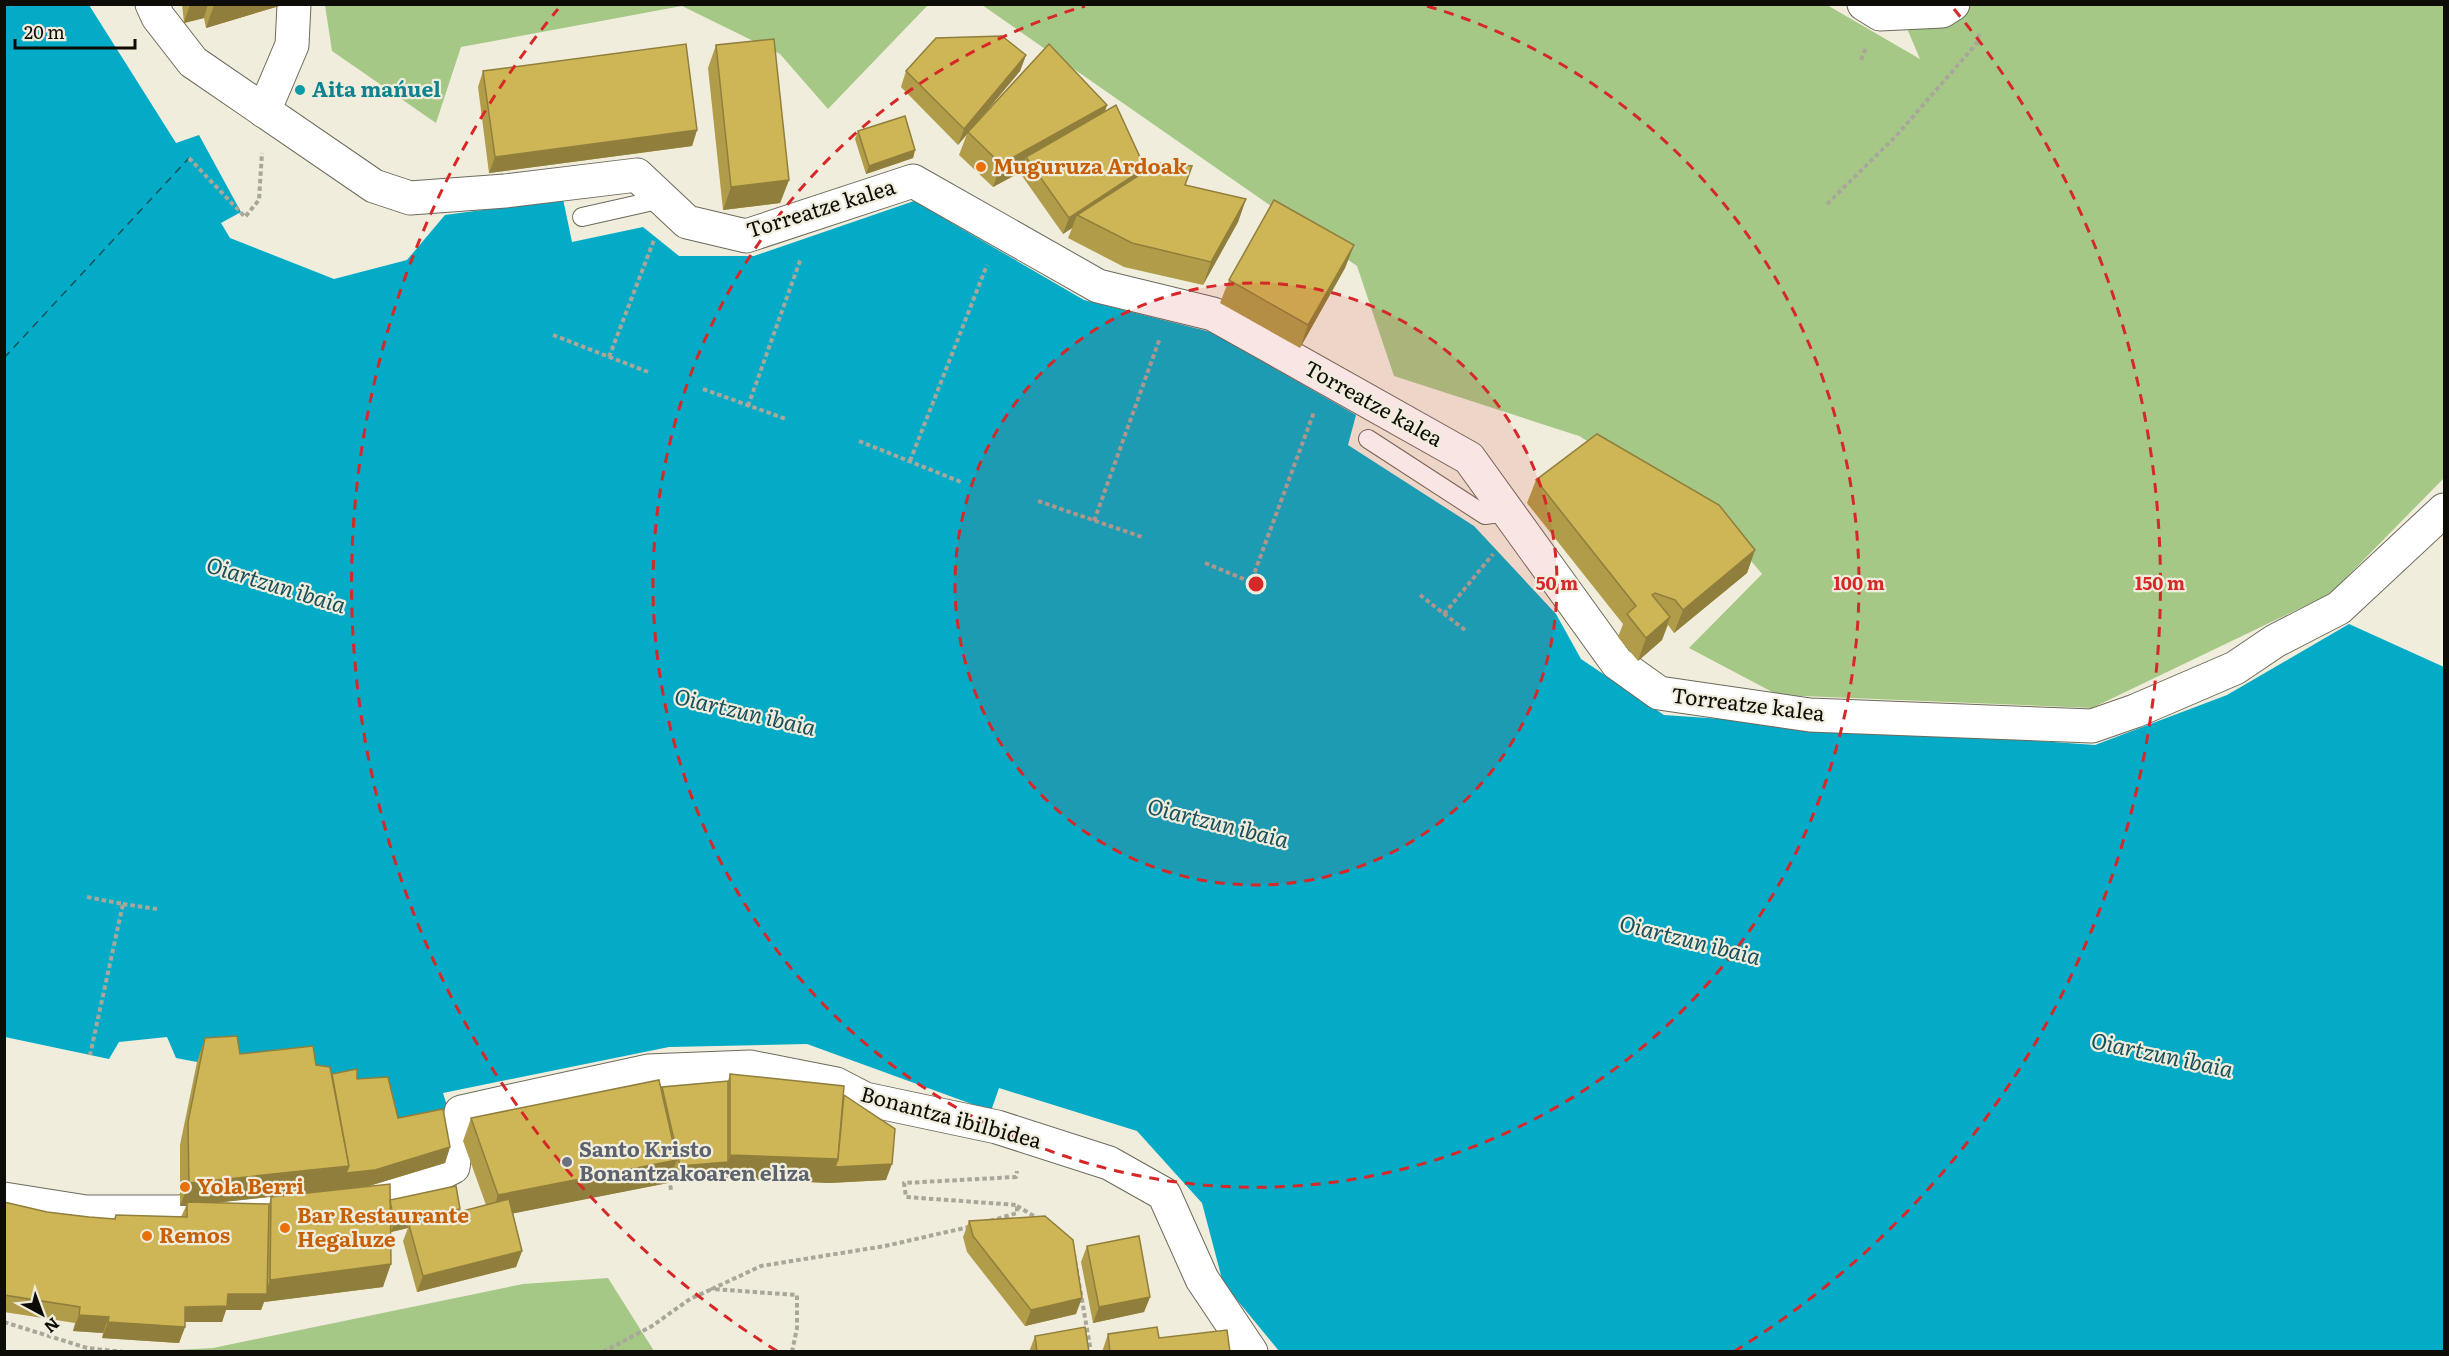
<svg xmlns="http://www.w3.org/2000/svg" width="2449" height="1356" viewBox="0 0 2449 1356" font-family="Literata,serif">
<rect width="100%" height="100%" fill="#f1eddd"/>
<g fill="#a6c886">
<path d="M325 5H928L828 109 780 54 682 6 461 47 436 123 332 51Z"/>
<path d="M982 5H1827L1920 59 1897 5H2444V478L2330 594 2092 708 1778 695 1689 648 1762 574 1719 522 1579 436 1394 376 1357 266Z"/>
<path d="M608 1278 654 1351H156L213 1348 523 1284Z"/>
</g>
<path fill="#03abc7" d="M5 5H89L176 143 199 135 241 212 221 223 230 238 334 279 407 260 445 215 563 199 572 242 643 227 679 256H754L914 201 1084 300 1211 332 1356 415 1348 445 1474 526 1556 614 1581 659 1664 715 2095 745 2227 695 2349 624 2444 667V1351H1279L1223 1283 1202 1203 1137 1131 999 1088 991 1111 807 1044 669 1047 443 1093 449 1112 398 1122 197 1062 176 1058 167 1037 119 1042 109 1059 5 1037Z"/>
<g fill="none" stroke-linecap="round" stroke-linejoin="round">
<path stroke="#17505b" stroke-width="1.5" stroke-dasharray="8 6" stroke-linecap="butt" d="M4 358 189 158"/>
<defs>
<g id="lane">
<path d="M582 217 662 199"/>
<path d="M1368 439 1485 515 1508 512"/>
</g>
<g id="street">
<path d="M152 4 158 17 193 62 374 186 410 198 505 191 637 175 687 222 746 236 913 181 1098 286 1213 314 1469 458 1617 663 1659 693 1810 715 2092 726 2135 711 2235 668 2275 641 2339 608 2444 510"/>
<path d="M1864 4 1880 14 1942 11 1953 4"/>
<path d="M264 111 292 45 294 4"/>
<path d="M4 1199 86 1212H179L371 1191 425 1181 453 1167 461 1112 648 1071 750 1067 836 1084 865 1099 997 1127 1109 1163 1164 1194 1202 1279 1251 1352"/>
</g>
</defs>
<use href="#lane" stroke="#6d6a5c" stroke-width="20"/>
<use href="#street" stroke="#6d6a5c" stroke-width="35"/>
<g stroke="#a9a69a" stroke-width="4" stroke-dasharray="4.5 3" stroke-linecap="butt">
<path d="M1861 60 1866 48"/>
<path d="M189 158 245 217 259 200 262 153"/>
<path d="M1827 204 1897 135 1977 43 1980 31"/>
<path d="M553 335 648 372"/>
<path d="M609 357 654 240"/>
<path d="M703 389 786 419"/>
<path d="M748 406 801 258"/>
<path d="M859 441 961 482"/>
<path d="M910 461 987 265"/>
<path d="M1038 501 1142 537"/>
<path d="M1094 521 1160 338"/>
<path d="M1205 563 1251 582 1314 412"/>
<path d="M1420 595 1465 630"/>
<path d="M1444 614 1493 554"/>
<path d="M87 897 123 904 90 1055"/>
<path d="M123 904 157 909"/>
<path d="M669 1178 671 1190"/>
<path d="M1017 1206 1039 1219"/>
<path d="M990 1221 1017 1213V1205L906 1197 904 1183 1016 1177 1017 1171"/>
<path d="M1074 1254 1091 1352"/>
<path d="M4 1322 87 1348 124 1352"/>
<path d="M603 1352 652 1326 690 1299 712 1289"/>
<path d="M792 1352 797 1328V1295L712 1289 761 1266 885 1246 969 1227"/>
</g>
<use href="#lane" stroke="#fff" stroke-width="18"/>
<use href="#street" stroke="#fff" stroke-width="33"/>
</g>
<g fill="#b19c49">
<path d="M182 4H286L206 28 204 18 184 23Z"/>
<path d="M716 45 789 180 780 203 723 210 708 68Z"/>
<path d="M1026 55 1020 71 978 121 1107 105 1105 111 1145 168 1144 172 1185 185 1246 199 1238 222 1203 285 1124 267 1068 238 1072 228 1063 234 1020 173 1021 172 993 187 959 155 967 134 958 145 901 87 906 71Z"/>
<path d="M483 71 697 130 692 146 489 173 478 87Z"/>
<path d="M858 131 915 150 913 158 866 174 855 139Z"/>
<path d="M1354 245 1345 268 1300 348 1220 303 1229 280Z"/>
<path d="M1536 480 1755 550 1747 573 1674 633 1668 625 1662 640 1638 661 1618 637 1623 624 1527 503Z"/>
<path d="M205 1038 240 1054 316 1065 332 1074 357 1079 398 1118 450 1147 445 1163 369 1186 212 1203 269 1204 271 1197 390 1200 460 1212 486 1205 463 1141 471 1118 661 1090 662 1087 728 1081 730 1074 844 1095 886 1180 829 1183 722 1178 674 1182 672 1173 668 1183 513 1213 522 1251 516 1267 417 1292 403 1241 408 1228 391 1232 390 1228 383 1287 264 1302 261 1310H226L222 1322H185V1327L179 1343 102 1338 103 1333 73 1331 75 1323 4 1312V1202L47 1212 89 1217 114 1219 116 1215 181 1217 186 1206H180V1145L197 1062Z"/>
<path d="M969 1221 1076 1314 1025 1326 967 1252 963 1237Z"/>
<path d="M1087 1246 1150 1297 1144 1312 1093 1323 1081 1262Z"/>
<path d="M1108 1334 1159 1338 1230 1352H1102Z"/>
<path d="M1035 1336 1089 1352H1029Z"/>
</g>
<g fill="#907f3c">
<path d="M190 4H208L204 18 184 23Z"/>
<path d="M217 4H286L206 28 214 5Z"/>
<path d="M1026 55 1020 71 958 145 964 129Z"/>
<path d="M1107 105 1099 128 1026 157 1021 172 993 187 1001 164Z"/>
<path d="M697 130 692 146 489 173 495 157Z"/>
<path d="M915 150 913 158 866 174 869 166Z"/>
<path d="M1145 168 1139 184 1077 215 1072 228 1063 234 1069 218Z"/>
<path d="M789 180 780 203 723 210 731 187Z"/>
<path d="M1246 199 1238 222 1203 285 1211 262Z"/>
<path d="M1354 245 1345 268 1300 348 1308 325Z"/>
<path d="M1755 550 1747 573 1674 633 1683 610Z"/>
<path d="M1670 617 1662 640 1638 661 1646 638Z"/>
<path d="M450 1147 445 1163 369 1186 187 1206V1202L186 1206H180L189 1183 349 1166Z"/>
<path d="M730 1155 838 1159 892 1164 886 1180 829 1183 722 1178 674 1182 680 1166 728 1162Z"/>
<path d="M677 1160 668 1183 490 1218 498 1195Z"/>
<path d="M460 1209 458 1217 409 1225 408 1228 391 1232 394 1223Z"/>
<path d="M522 1251 516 1267 417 1292 423 1276Z"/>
<path d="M391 1264 383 1287 264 1302 261 1310H226L222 1322H179L185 1307 228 1294H265L270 1280Z"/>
<path d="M1150 1297 1144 1312 1093 1323 1099 1307Z"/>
<path d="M1082 1298 1076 1314 1025 1326 1031 1310Z"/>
<path d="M79 1315 109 1317 103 1333 73 1331Z"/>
<path d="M108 1322 185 1327 179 1343 102 1338Z"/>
</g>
<g fill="#ceb555" stroke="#907f3c" stroke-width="1.5">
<path d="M1002 36 1026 55 964 129 906 71 936 38Z"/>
<path d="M774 39 789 180 731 187 716 45Z"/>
<path d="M686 44 697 130 495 157 483 71Z"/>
<path d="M1049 44 1107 105 1001 164 968 132Z"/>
<path d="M1116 105 1145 168 1069 218 1026 157Z"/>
<path d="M905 116 915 150 869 166 858 131Z"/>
<path d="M1158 163 1192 166 1185 185 1246 199 1211 262 1132 243 1077 215Z"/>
<path d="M1274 200 1354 245 1308 325 1229 280Z"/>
<path d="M1597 434 1719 505 1755 550 1683 610 1675 600 1655 593 1652 595 1670 617 1646 638 1627 614 1636 606 1536 480Z"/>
<path d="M237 1036 240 1054 313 1046 316 1065 330 1067 349 1166 189 1183 188 1122 205 1038Z"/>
<path d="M357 1069V1079L388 1077 398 1118 443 1109 450 1147 375 1170 346 1173 349 1166 332 1074Z"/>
<path d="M730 1074 844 1086 838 1159 730 1155Z"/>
<path d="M659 1080 677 1160 498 1195 471 1118Z"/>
<path d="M728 1081V1162L680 1166 662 1087Z"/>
<path d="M844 1095 895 1129 892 1164 835 1167 838 1159Z"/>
<path d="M390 1184 391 1264 270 1280 271 1197Z"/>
<path d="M456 1186 460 1209 394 1223 390 1200Z"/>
<path d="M509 1199 522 1251 423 1276 409 1225Z"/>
<path d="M4 1202 47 1212 89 1217 115 1219 116 1215 187 1217V1202L269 1204 267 1294H228L227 1306 185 1307V1327L108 1322 109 1317 79 1315 80 1307 4 1295Z"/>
<path d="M1045 1216 1073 1240 1082 1298 1031 1310 973 1236 969 1221Z"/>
<path d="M1139 1236 1150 1297 1099 1307 1087 1246Z"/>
<path d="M1085 1327 1089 1352H1037L1035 1336Z"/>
<path d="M1157 1327 1159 1338 1227 1330 1230 1352H1110L1108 1334Z"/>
</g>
<circle cx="1256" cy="584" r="301" fill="#d62828" fill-opacity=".12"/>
<g fill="none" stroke="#d62828" stroke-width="3" stroke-dasharray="10 8">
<circle cx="1256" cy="584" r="301"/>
<path d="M1427 6A603 603 0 1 1 1085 6"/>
<path d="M777 1351A904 904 0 0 1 558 9M1954 9A904 904 0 0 1 1735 1351"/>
</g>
<circle fill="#0f9aa8" stroke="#f1eddd" stroke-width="2" cx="300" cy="90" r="6"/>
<g fill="#e8710a" stroke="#f1eddd" stroke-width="2">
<circle cx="981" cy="167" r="6"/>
<circle cx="185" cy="1187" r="6"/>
<circle cx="285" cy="1228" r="6"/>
<circle cx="147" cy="1236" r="6"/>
</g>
<circle fill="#6b7280" stroke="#f1eddd" stroke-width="2" cx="567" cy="1162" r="6"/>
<g text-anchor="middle" stroke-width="4.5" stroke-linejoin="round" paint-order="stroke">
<g font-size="21" font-weight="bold" fill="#0d838f" stroke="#f1eddd" text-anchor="start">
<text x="312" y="97">Aita mańuel</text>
</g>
<g font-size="21" font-weight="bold" fill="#c56008" stroke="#f1eddd" text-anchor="start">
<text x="993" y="174">Muguruza Ardoak</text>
<text x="197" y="1194">Yola Berri</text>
<text x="297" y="1223">Bar Restaurante<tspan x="297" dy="24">Hegaluze</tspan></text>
<text x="159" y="1243">Remos</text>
</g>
<g font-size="21" fill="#0d0c07" stroke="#f1eddd">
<text transform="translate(821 209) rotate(-17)" y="7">Torreatze kalea</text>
<text transform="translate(1373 404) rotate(29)" y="7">Torreatze kalea</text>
<text transform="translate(1748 705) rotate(7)" y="7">Torreatze kalea</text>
<text transform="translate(951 1118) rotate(15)" y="7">Bonantza ibilbidea</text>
</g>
<g font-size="21" font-weight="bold" fill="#5b616d" stroke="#f1eddd" text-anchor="start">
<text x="579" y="1157">Santo Kristo<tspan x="579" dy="24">Bonantzakoaren eliza</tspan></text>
</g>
<g font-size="22" font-style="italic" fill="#17505b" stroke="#f1eddd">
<text transform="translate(276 585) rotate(17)" y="8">Oiartzun ibaia</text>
<text transform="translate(745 712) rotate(13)" y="8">Oiartzun ibaia</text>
<text transform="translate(1218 823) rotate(14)" y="8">Oiartzun ibaia</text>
<text transform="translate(1690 940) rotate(14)" y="8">Oiartzun ibaia</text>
<text transform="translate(2162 1055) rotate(12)" y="8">Oiartzun ibaia</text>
</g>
</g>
<circle cx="1256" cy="584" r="9" fill="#d62828" stroke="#f1eddd" stroke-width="3"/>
<g font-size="18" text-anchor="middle" font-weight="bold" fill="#d62828" stroke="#f1eddd" stroke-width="4.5" stroke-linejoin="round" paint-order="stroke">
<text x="1557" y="590">50 m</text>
<text x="1859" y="590">100 m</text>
<text x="2160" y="590">150 m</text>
</g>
<rect width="2449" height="1356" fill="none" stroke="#0d0c07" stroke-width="12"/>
<g transform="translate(42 1314) rotate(139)" stroke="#f1eddd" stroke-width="4.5" paint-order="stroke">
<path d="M0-4.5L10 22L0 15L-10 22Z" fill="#0d0c07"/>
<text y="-9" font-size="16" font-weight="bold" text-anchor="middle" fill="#0d0c07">N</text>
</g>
<path d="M15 39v9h120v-9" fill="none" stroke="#0d0c07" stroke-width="3"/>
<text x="24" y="39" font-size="18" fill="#0d0c07" stroke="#f1eddd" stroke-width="4.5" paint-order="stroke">20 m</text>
</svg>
